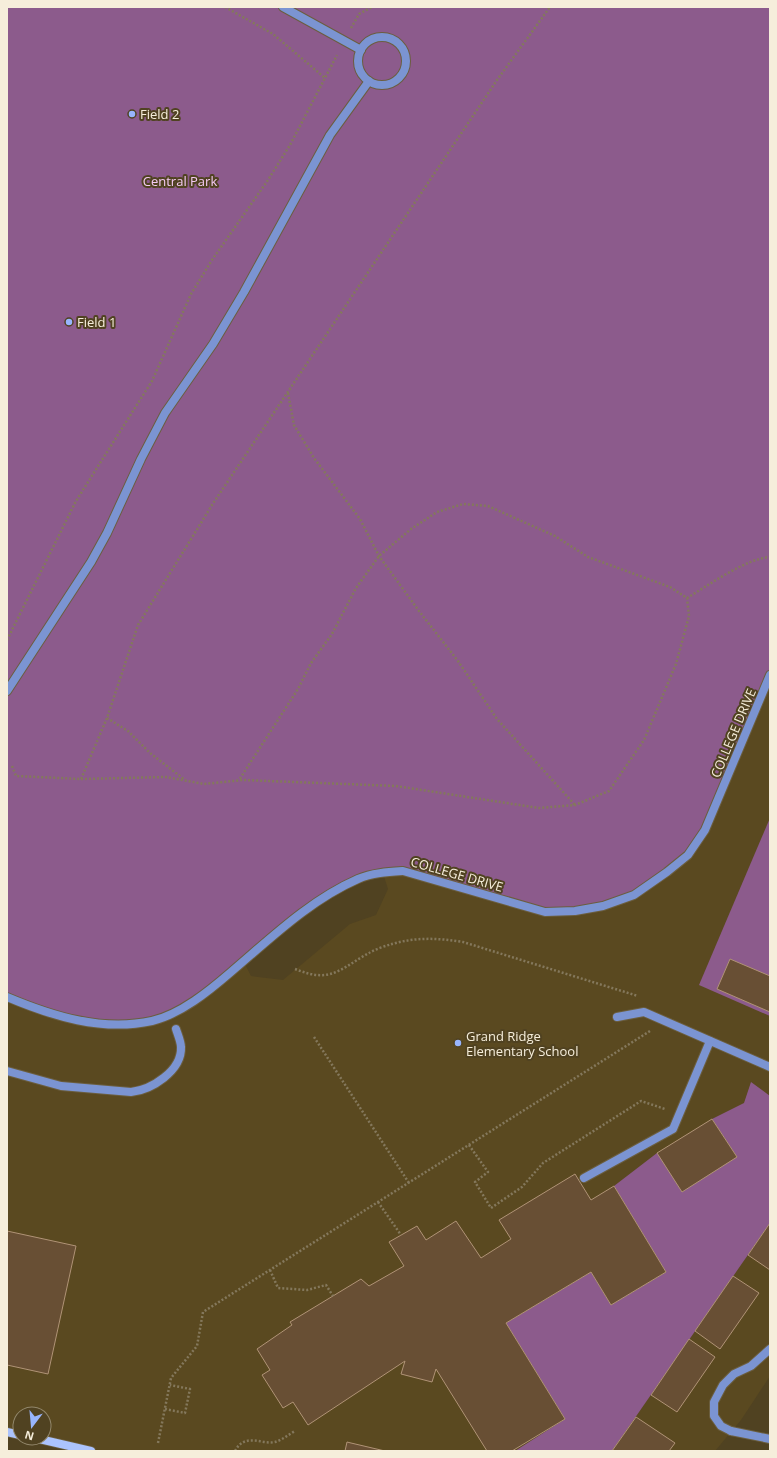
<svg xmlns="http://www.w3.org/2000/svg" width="777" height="1458" viewBox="0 0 777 1458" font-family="'Open Sans',sans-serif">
<rect width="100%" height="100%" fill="#504221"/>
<path fill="#5a4920" d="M770 675V1376L741 1420 715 1451H91L44 1438V1414H20V1435L7 1432V997L244 962 251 976 283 980 350 924 376 915 388 889 383 873Z"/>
<g fill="#8c5b8c">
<path d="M7 7H770V675L705 830 688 855 634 895 603 906 545 912 403 871 359 879 289 921 206 994 152 1021 96 1023 7 997Z"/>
<path d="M770 818V1016L699 985Z"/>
<path d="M751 1082 770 1096V1223L612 1451H515L565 1419 506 1323 591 1272 611 1305 666 1272 614 1186 657 1153 737 1157 712 1119 744 1103Z"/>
</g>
<g fill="#684f34" stroke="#b09376">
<path d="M730 959 770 976V1012L717 989Z"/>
<path d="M712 1119 737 1157 682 1192 657 1153Z"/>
<path d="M575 1174 591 1200 614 1186 666 1272 611 1305 591 1272 506 1323 565 1419 512 1451H487L436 1369 432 1382 401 1374 405 1361 308 1425 293 1402 283 1408 262 1375 270 1370 257 1349 292 1325 290 1322 361 1279 369 1286 404 1266 389 1242 417 1226 426 1240 456 1221 481 1258 511 1239 499 1220Z"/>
<path d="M770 1223V1270L748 1255Z"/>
<path d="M7 1231 76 1246 48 1374 7 1365Z"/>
<path d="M733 1276 759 1293 720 1349 695 1331Z"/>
<path d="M689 1339 715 1357 677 1412 651 1395Z"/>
<path d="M636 1417 675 1443 669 1451H612Z"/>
<path d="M347 1442 351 1443 385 1451H345Z"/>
</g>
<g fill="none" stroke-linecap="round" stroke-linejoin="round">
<defs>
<g id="lane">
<path d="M283 7 361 50"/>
<path d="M617 1017 644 1012 770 1067"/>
<path d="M7 1071 61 1086 131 1092C151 1090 182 1071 181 1047 181 1042 178 1035 176 1029"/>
<path d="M584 1178 673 1129 710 1041"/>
<path d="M731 1431 721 1426 714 1416V1402L723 1385 734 1374 751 1366 770 1349"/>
</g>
<g id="street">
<circle cx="382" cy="61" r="24"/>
<path d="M7 691 91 562 107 533 141 459 165 413 213 344 244 292 330 135 369 81"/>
<path d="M7 997C52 1016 102 1032 152 1021 181 1014 209 991 231 972 271 938 310 900 358 879 372 873 388 872 403 871L545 912 575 911 603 906 634 895 667 872 688 855 705 830 770 675"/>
<path d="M731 1431 770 1439"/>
</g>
<g id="secondary">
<path d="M7 1432 20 1435"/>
<path d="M35 1438 91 1451"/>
</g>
</defs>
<use href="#lane" stroke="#6b5e3f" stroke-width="10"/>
<use href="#street" stroke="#6b5e3f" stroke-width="10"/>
<use href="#secondary" stroke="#6b5e3f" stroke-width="10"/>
<g stroke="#84785c" stroke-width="2.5" stroke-dasharray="2 2" stroke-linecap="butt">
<path d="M225 7 273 34 325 78"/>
<path d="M351 28 359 14 372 7"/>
<path d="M288 393 294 425 314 458 360 519 379 556 419 611 458 661 497 719 575 805"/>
<path d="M687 598C709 585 745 559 770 557"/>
<path d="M7 640 76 501 152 381 191 294 212 260 268 180 290 145 337 55"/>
<path d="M107 718 128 731 150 753 185 780"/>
<path d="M12 766 16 776 81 779 107 718 138 625 212 505 497 80 550 7"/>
<path d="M81 779 166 777 204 784 243 780 396 786 539 808 575 805 609 791 644 740 676 664 689 616 687 598 670 587 588 557 555 536 488 506 463 504 437 512 411 529 379 556 356 588 332 634 311 663 298 689 239 780"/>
<path d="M295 969C305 973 315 976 325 975 341 973 355 960 369 953 376 949 385 946 392 944 416 937 439 938 463 942L638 996"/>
<path d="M314 1037 409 1183"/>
<path d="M469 1145 488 1172 475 1182 491 1208 522 1187 543 1163 641 1101 665 1109"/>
<path d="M378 1202 401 1235"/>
<path d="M270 1270 278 1288 307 1290 326 1285 333 1296"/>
<path d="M165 1409 185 1413 190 1389 170 1385"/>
<path d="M158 1443 171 1378 197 1346 203 1312 650 1031"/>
<path d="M235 1451C245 1432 262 1445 275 1442 282 1440 288 1435 295 1431"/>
</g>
<use href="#lane" stroke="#7b94d2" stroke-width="8"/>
<use href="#street" stroke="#7b94d2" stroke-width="8"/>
<use href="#secondary" stroke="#abc3fd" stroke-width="8"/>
</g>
<g fill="#98b5fd" stroke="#504221" stroke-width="1.5">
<circle cx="132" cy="114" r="4"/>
<circle cx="69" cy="322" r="4"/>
<circle cx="458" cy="1043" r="4"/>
</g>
<g text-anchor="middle" stroke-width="4" stroke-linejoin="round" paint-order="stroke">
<g font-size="13" fill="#f6eedb" stroke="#504221" text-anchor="start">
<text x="140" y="119">Field 2</text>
<text x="77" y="327">Field 1</text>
<text x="466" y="1041">Grand Ridge<tspan x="466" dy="15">Elementary School</tspan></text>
</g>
<g font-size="13" fill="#f5caf4" stroke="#504221">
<text x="180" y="186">Central Park</text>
</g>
<g font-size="13" fill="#f6eedb" stroke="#504221">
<text transform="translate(733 733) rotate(-67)" y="5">COLLEGE DRIVE</text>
<text transform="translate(457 874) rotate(16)" y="5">COLLEGE DRIVE</text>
</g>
</g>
<rect width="777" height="1458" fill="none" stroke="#f6eedb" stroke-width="16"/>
<g transform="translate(32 1426) rotate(196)"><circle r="19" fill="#504221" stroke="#92876b"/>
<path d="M0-3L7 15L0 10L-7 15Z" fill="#98b5fd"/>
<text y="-6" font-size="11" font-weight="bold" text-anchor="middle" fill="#f6eedb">N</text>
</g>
</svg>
